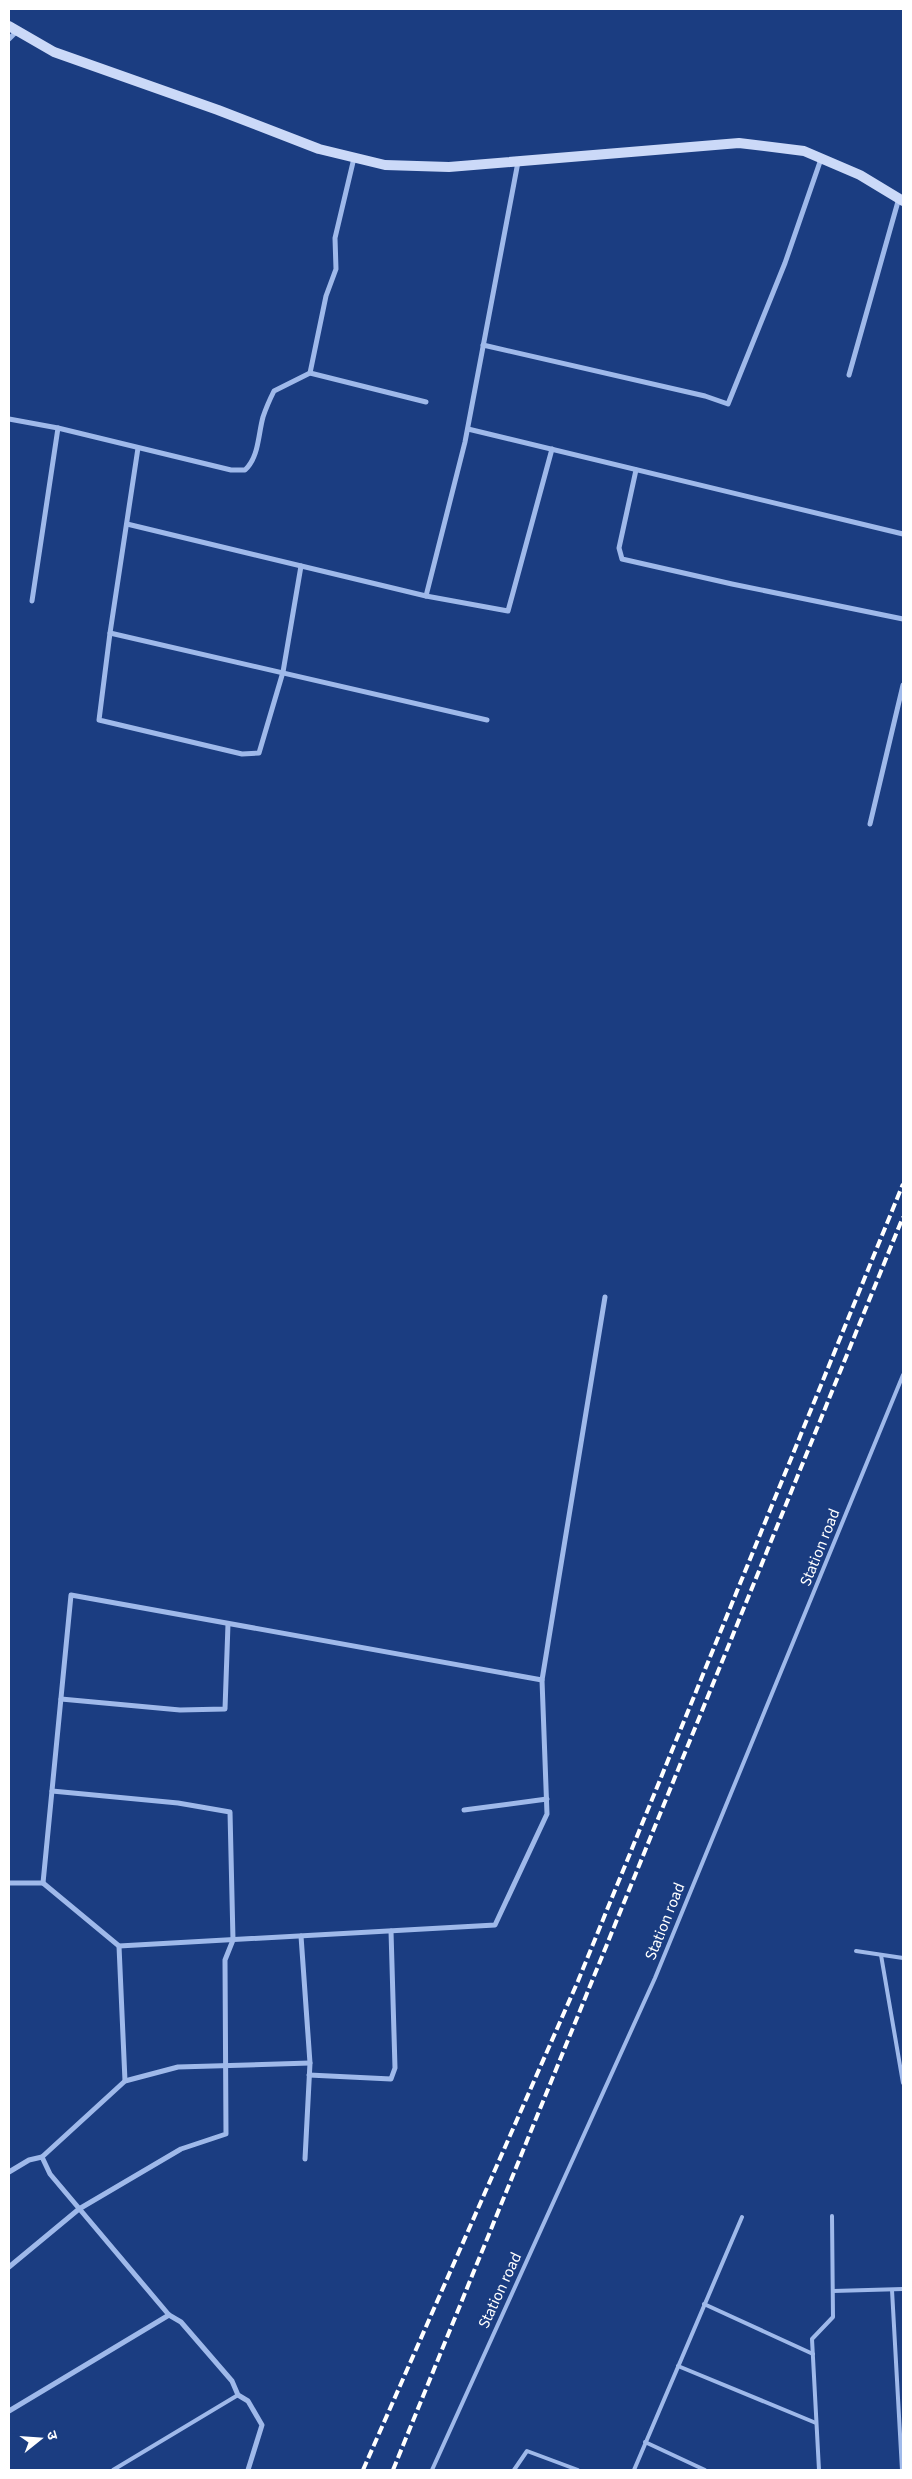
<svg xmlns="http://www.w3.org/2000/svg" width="912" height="2479" viewBox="0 0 912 2479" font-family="'Source Sans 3','Noto Sans Devanagari',sans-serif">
<rect width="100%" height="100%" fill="#1b3d81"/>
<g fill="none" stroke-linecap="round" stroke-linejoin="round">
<g stroke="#9fb9ea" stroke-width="4">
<path d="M856 1951 903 1958"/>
<path d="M881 1955 903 2083"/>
<path d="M892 2290 902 2470"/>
<path d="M833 2291 903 2289"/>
<path d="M704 2304 813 2354"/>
<path d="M678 2366 816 2423"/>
<path d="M645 2442 705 2470"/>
<path d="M113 2470 238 2395"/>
<path d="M432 2470 655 1978 903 1375"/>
<path d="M514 2470 527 2451 578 2470"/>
<path d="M634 2470 742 2217"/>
<path d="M819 2470 812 2339 833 2317 832 2216"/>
</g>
<g stroke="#9fb9ea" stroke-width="5">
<path d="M9 39 17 31"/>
<path d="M483 345 705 396 728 404 785 263 821 159"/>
<path d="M310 373 326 296 336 269 335 238 354 158"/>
<path d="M849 375 899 198"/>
<path d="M9 419 58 428 231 470H245C259 457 258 435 263 417 266 408 270 399 274 391L310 373 426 402"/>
<path d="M468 429 903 534"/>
<path d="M138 448 110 633 99 720 242 754 259 753 283 672 301 566"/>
<path d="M636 470 619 548 622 559 732 584 903 619"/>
<path d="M127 524 426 596 508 611 552 449"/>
<path d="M426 596 465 442 518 162"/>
<path d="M32 601 58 428"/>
<path d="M110 633 487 720"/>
<path d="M870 824 903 685"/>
<path d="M61 1699 180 1710 225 1709 228 1624"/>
<path d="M464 1810 547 1799"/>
<path d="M9 1883H43L71 1595 542 1680"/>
<path d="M43 1883 119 1946 495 1925 547 1814 542 1680 605 1297"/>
<path d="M301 1936 310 2063 305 2159"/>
<path d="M119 1946 125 2081"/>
<path d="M309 2075 391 2079 395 2068 391 1931"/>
<path d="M42 2157 125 2081 178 2067 310 2063"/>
<path d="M9 2172 29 2160 42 2157 50 2174 169 2315 181 2322 232 2381 238 2395 248 2401 262 2425 248 2470"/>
<path d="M9 2267 79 2209 181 2149 226 2134 225 1960 233 1940 230 1812 178 1803 52 1791"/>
<path d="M9 2411 169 2315"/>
</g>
<path stroke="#cbd9f8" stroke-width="10" d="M9 26 54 52 218 110 319 149 385 165 449 167 739 143 804 151 860 175 903 201"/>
<g stroke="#fff" stroke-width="4" stroke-dasharray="9 4" stroke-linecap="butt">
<path d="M363 2470 578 1981 903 1184"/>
<path d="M393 2470 903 1217"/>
</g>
</g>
<g text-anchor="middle" stroke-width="4.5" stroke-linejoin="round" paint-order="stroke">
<g font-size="16" fill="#fff" stroke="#1b3d81">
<text transform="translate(819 1547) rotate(-68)" y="6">Station road</text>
<text transform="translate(664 1921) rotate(-68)" y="6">Station road</text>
<text transform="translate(499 2290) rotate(-65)" y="6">Station road</text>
</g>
</g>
<rect width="912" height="2479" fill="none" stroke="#ffffff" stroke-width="20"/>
<g transform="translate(40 2439) rotate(73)" stroke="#1b3d81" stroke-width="4" paint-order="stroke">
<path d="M0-4L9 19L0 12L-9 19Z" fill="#ffffff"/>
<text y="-8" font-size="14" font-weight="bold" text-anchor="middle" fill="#ffffff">उ</text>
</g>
</svg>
